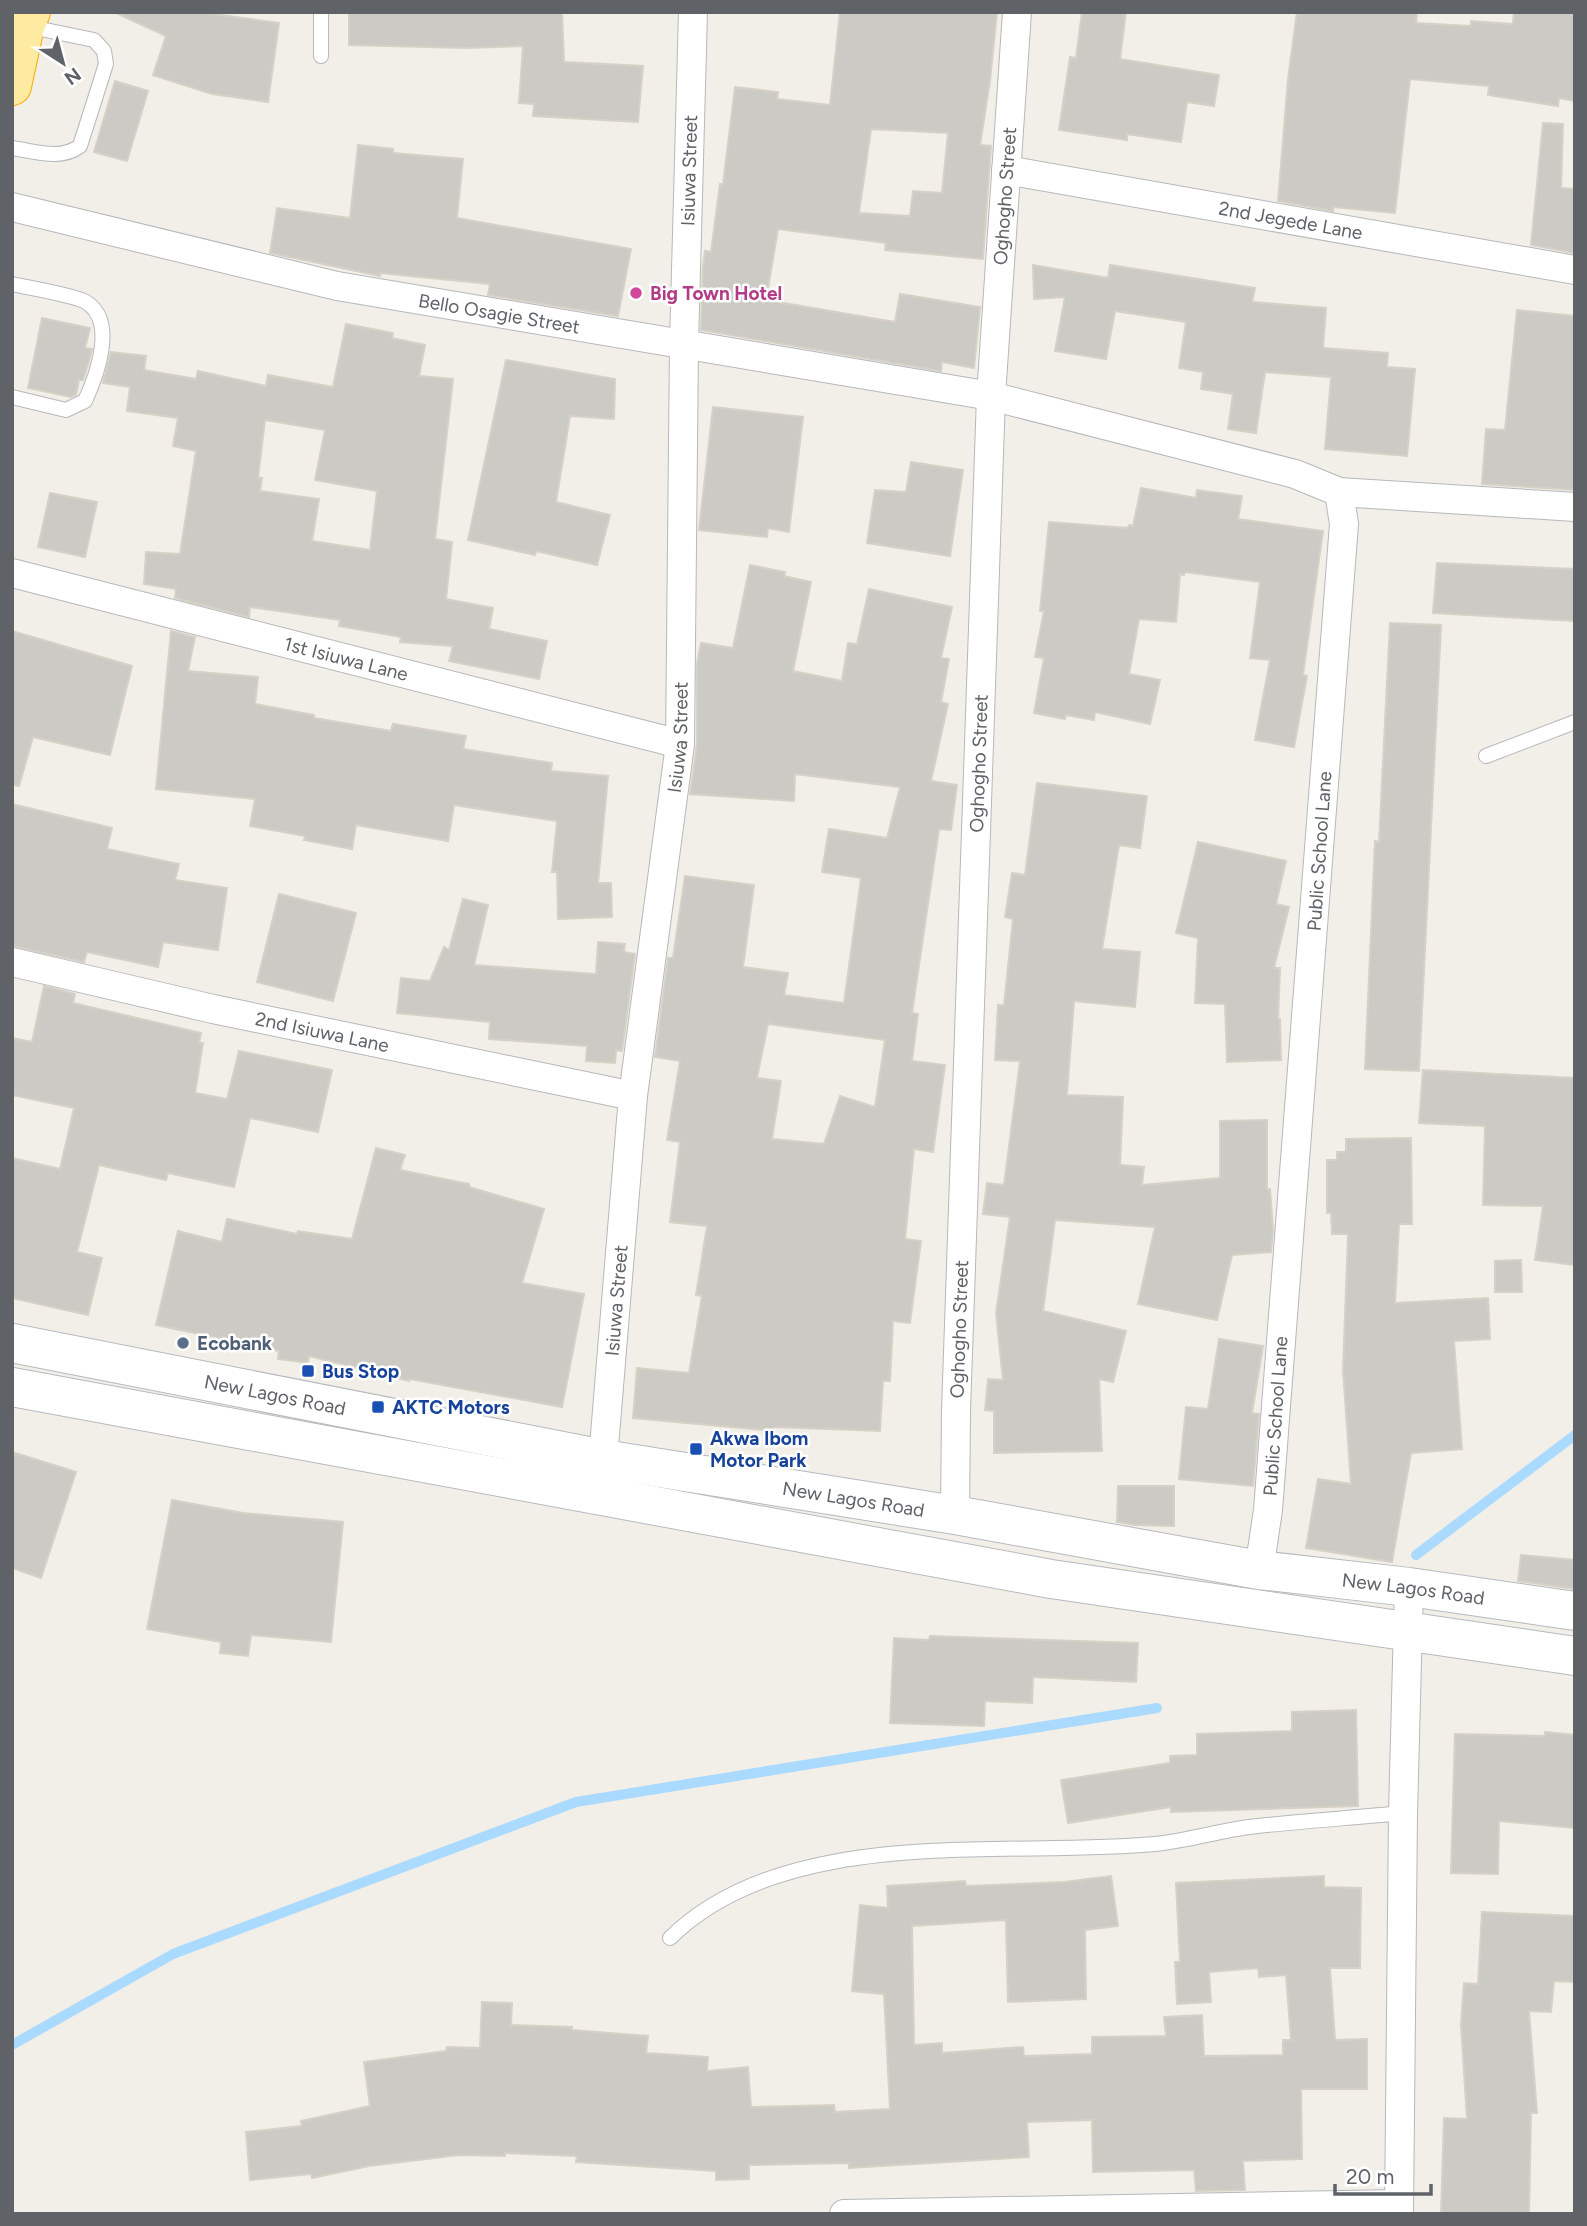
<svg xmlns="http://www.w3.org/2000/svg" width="1587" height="2226" viewBox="0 0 1587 2226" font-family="Figtree,sans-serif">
<rect width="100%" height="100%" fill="#f1efe8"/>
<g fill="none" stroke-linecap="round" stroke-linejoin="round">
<g stroke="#aadaff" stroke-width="10">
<path d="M1416 1555 1575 1435"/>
<path d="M12 2045 173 1954 576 1802 1157 1708"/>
</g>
</g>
<g fill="#cccac5" stroke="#d6d1c6" stroke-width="2" fill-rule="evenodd">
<path d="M114 12H199L279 23 268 102 212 94 153 75 166 36Z"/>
<path d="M349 12H562L564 62 643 66 638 122 533 116 534 104 519 103 523 46 467 48 349 45Z"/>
<path d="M840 12H997L990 81 980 145 991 146 983 259 885 250 886 243 778 229 766 300 895 322 900 294 980 307 974 368 942 362 941 371 701 330 703 267 705 251 711 252 720 184H723L735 87 778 92 777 99 830 105ZM871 129 948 133 942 193 913 191 910 216 859 213Z"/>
<path d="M1082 12H1126L1120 59 1219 75 1214 106 1187 102 1181 142 1127 134V140L1059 130 1070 57 1076 58Z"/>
<path d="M1297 12H1417L1416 23 1471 26V21L1513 24 1514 12H1575V101L1559 98 1558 106 1488 95 1489 86 1410 79 1395 213 1333 207V211L1278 201 1288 79Z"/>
<path d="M115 81 148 91 127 161 94 152Z"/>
<path d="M1543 123 1563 124 1561 188 1575 189V253L1531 245Z"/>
<path d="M358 145 393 149V153L463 159 457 218 631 249 618 316 488 295 490 284 380 273V276L270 253 277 208 350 218Z"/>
<path d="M1033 265 1108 278 1110 265 1255 288 1252 302 1326 308 1323 348 1388 353 1387 367 1415 369 1407 456 1325 449 1331 377 1265 372 1256 433 1228 429 1233 394 1201 389 1203 372 1179 368 1186 322 1115 311 1106 359 1055 351 1065 297 1034 299Z"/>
<path d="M1517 310 1575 316V490L1482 484 1486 429 1505 430Z"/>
<path d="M42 318 90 328 85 348 92 349 89 361 83 380H79L76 395 71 397 28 388Z"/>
<path d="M346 324 393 333 392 338 425 345 419 376 453 379 435 539 452 542 446 599 493 608 489 629 547 641 539 679 449 661 453 646 400 642 401 637 339 626 340 620 250 607 249 617 175 598 176 589 144 584 146 552 180 554 196 451 173 446 178 418 127 411 130 387 103 383 111 352 146 356 144 370 196 379 198 371 266 386 268 375 333 387ZM265 420 325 430 315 480 377 491 370 550 312 541 319 499 260 491 262 478H258Z"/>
<path d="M506 360 615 379 614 419 570 416 556 502 610 515 597 565 536 551 535 555 468 540Z"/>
<path d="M713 407 803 417 789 532 768 528 767 537 699 530Z"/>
<path d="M911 462 963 470 950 556 867 543 875 490 906 492Z"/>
<path d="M1141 488 1196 498 1197 490 1242 496 1238 519 1323 531 1303 675 1307 676 1294 747 1255 740 1270 660 1250 658 1260 582 1185 572 1184 575 1180 574 1176 622 1139 619 1129 674 1160 680 1150 724 1095 712 1094 720 1066 715 1065 719 1034 713 1044 658 1035 657 1044 611H1040L1049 522 1128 528 1129 525 1133 526Z"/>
<path d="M50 493 97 502 85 557 38 547Z"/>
<path d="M1437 563 1575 569V621L1433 613Z"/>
<path d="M750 565 785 572 784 576 811 582 793 671 842 681 848 643 857 644 869 589 952 607 941 658 949 659 941 702 948 704 931 781 957 785 951 830 939 829 912 1013 918 1014 912 1061 945 1065 933 1152 914 1149 905 1239 921 1241 910 1323 893 1321 890 1381H883L880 1431 774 1427V1431L633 1418 637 1368 689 1373 702 1296 696 1295 707 1226 670 1222 680 1142 667 1140 680 1061 655 1057 668 958H673L685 876 754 885 743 967 788 973 784 995 844 1003 861 878 822 872 829 829 887 838 900 787 795 774 794 801 690 794 697 744V664L701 643 733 648ZM768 1024 885 1040 875 1107 840 1096 824 1144 772 1139 781 1081 757 1078Z"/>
<path d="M1390 623 1441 625 1419 1071 1365 1069 1375 841 1379 842Z"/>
<path d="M12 631 132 666 110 755 33 737 19 786 12 785Z"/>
<path d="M171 631 195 637 188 671 258 677 255 704 314 715V718L391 731 393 724 466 736 463 749 552 763 551 771 608 776 598 883H611L612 917 558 919 557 872H552L557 821 454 805 448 841 356 825 352 849 304 840 305 836 250 826 255 799 156 789Z"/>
<path d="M1037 783 1147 796 1140 848 1119 845 1102 949 1140 952 1135 1007 1074 1001 1067 1095 1123 1097 1120 1165 1144 1167 1142 1185 1220 1178V1121L1267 1120V1189H1270L1273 1231 1271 1252 1232 1255 1217 1320 1138 1304 1155 1227 1055 1220 1043 1311 1126 1331 1113 1382 1099 1379 1102 1451 994 1453V1411L985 1410 988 1379 1003 1380 996 1313 1010 1217 983 1214 987 1183 1004 1185 1020 1061 995 1060 998 1005H1004L1013 919 1005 917 1012 873 1025 875Z"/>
<path d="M12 804 112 828 107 849 179 864 175 880 227 888 218 950 163 942 158 967 87 952 84 962 12 946Z"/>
<path d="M1198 842 1286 861 1276 904 1289 907 1274 968H1280L1278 1019H1280L1281 1060 1227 1062 1225 1004 1195 1003 1198 938 1176 933Z"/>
<path d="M279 894 356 913 333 1001 257 982Z"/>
<path d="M463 899 488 905 474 965 596 974 598 942 625 944 624 952 635 954 622 1051 616 1050 615 1063 586 1061 587 1046 489 1039 490 1022 397 1013 401 978 430 981 444 947 449 950Z"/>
<path d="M44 986 75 994 73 1003 201 1033 199 1043H203L195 1093 227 1099 239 1051 332 1070 318 1132 250 1118 234 1187 168 1173 166 1180 99 1165 77 1252 102 1258 88 1315 12 1298V1158L60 1169 74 1108 12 1095V1038L32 1042Z"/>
<path d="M1423 1070 1575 1078V1265L1535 1260 1543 1206 1483 1205 1485 1126 1419 1123Z"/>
<path d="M1411 1138 1412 1224H1399L1395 1303 1488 1298 1490 1339 1454 1341 1462 1449 1411 1453 1392 1562 1306 1548 1318 1479 1351 1484 1343 1370 1348 1234H1332L1331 1213H1327V1160H1337V1152H1346V1139Z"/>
<path d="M376 1148 405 1155 400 1170 469 1184V1187L544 1209 522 1283 584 1294 562 1407 410 1379 409 1381 309 1356 308 1363 278 1359 279 1351 156 1325 178 1231 222 1242 227 1219 297 1234 298 1231 352 1239Z"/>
<path d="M1521 1260 1522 1292H1495V1261Z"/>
<path d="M1219 1339 1263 1346 1252 1413 1259 1414 1253 1486 1179 1479 1186 1407 1208 1409Z"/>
<path d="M12 1452 76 1472 41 1578 12 1568Z"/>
<path d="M1118 1486H1174V1526L1135 1525 1117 1522Z"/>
<path d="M172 1500 243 1513 343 1522 331 1642 251 1635 248 1656 220 1653 221 1642 147 1629Z"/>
<path d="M1521 1555 1575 1560V1589L1518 1581Z"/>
<path d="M930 1636 1138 1643 1136 1682 1033 1677 1032 1703 985 1701 984 1726 890 1723 894 1638 929 1640Z"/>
<path d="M1356 1710 1358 1806 1171 1812V1807L1068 1823 1061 1780 1170 1763V1756L1197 1755V1734L1292 1731V1712Z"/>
<path d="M1545 1732 1575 1735V1828L1499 1821 1498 1874 1451 1873 1455 1734 1545 1736Z"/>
<path d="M1111 1876 1118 1926 1085 1930 1086 1999 1008 2002 1006 1920 912 1926 914 2045 942 2043V2053L1023 2047 1024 2056 1092 2054V2037L1166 2036 1164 2017 1202 2015 1204 2056 1283 2055V2040H1291L1286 1975 1259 1977 1258 1968 1209 1972 1211 2002 1177 2004 1175 1962H1180L1176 1883 1324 1876V1887L1361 1888 1360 1968H1330L1335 2040 1367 2039V2089H1301L1302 2159 1243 2161 1245 2190 1196 2191 1194 2170 1093 2172 1092 2120 1027 2122 1029 2157 849 2168V2163L749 2165V2179L716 2180V2171L576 2162 577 2156 505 2153V2156L459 2155 369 2166 312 2178 311 2174 250 2180 246 2132 302 2126 301 2121 370 2106 364 2062 446 2051 447 2047 480 2048 482 2002 512 2003 511 2025 572 2027V2030L648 2036 646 2053 708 2057 707 2071 748 2067 751 2107 834 2105 835 2112 890 2109 884 1994 852 1991 860 1905 888 1908 887 1886 965 1881 966 1886 1064 1882Z"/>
<path d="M1482 1912 1575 1916V1982L1554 1981 1551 2012 1529 2011 1537 2113H1531L1529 2214H1441L1444 2118 1467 2119 1461 2025 1464 1983 1478 1984Z"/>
</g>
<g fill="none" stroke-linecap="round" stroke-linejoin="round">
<defs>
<g id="service">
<path d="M321 56V12"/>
<path d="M12 148C35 151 60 161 80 146L106 64 104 51 94 40 26 26"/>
<path d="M12 284C29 288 73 295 86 302 117 321 97 375 85 401L66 410 12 397"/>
<path d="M1486 756 1575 722"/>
<path d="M670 1938C787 1823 1006 1858 1155 1844 1187 1841 1218 1831 1249 1827 1300 1821 1352 1818 1403 1813"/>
</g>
<g id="minor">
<path id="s1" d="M1006 170 1575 270"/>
<path id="s2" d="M12 207 337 286 991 396 1295 474 1339 492 1344 524 1268 1510 1259 1570"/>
<path d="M1339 492 1575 507"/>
<path id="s3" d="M12 573 680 744"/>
<path id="s4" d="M12 962 213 1009 633 1096"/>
<path id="s5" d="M603 1459 633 1096 680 744 684 344 693 12"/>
<path id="s6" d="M955 1515 956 1411 991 396 1017 12"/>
<path d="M844 2214 1399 2204"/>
<path d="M1399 2214 1403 1813 1409 1587"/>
</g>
<g id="secondary">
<path id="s7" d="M12 1343 603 1459 955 1515 1259 1570 1409 1587 1575 1611"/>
<path d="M12 1387 1051 1579 1575 1656"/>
</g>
<path id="trunk" d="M12 86 25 26 31 12"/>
</defs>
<use href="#service" stroke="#b5b8bc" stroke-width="16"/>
<use href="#minor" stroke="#b5b8bc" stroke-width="30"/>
<use href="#secondary" stroke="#b6babf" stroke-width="40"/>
<use href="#trunk" stroke="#f9ab00" stroke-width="40"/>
<use href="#service" stroke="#fff" stroke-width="14"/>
<use href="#minor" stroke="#fff" stroke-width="28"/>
<use href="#secondary" stroke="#fff" stroke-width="38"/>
<use href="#trunk" stroke="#feeaa1" stroke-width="38"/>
</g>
<circle fill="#d1479c" stroke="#fff" stroke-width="2.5" cx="636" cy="293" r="7"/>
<circle fill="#5c6f8a" stroke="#fff" stroke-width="2.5" cx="183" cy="1343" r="7"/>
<g fill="#1a4fb4" stroke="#fff" stroke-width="2.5">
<rect x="301" y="1364" width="14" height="14" rx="3.5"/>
<rect x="371" y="1400" width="14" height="14" rx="3.5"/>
<rect x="689" y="1442" width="14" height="14" rx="3.5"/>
</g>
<g text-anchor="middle" stroke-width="5" stroke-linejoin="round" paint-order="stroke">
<g font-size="19" fill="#5f6368" stroke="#fff">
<text dy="7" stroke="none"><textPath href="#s5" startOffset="1293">Isiuwa Street</textPath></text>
<text dy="7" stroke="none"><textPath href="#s6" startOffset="1320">Oghogho Street</textPath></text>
<text dy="7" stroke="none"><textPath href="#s1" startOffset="289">2nd Jegede Lane</textPath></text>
<text dy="7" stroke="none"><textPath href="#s2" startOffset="499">Bello Osagie Street</textPath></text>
<text dy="7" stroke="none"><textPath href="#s3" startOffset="345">1st Isiuwa Lane</textPath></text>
<text dy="7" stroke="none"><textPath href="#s5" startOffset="726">Isiuwa Street</textPath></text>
<text dy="7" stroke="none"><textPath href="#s6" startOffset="752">Oghogho Street</textPath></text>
<text transform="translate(1319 851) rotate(-86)" y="7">Public School Lane</text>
<text dy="7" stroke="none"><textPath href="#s4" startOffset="318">2nd Isiuwa Lane</textPath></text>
<text dy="7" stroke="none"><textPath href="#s5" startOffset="159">Isiuwa Street</textPath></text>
<text dy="7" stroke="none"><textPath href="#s6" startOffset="186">Oghogho Street</textPath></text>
<text dy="7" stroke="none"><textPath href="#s7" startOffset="268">New Lagos Road</textPath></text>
<text transform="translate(1275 1416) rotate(-86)" y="7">Public School Lane</text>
<text dy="7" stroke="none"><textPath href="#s7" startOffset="856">New Lagos Road</textPath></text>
<text dy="7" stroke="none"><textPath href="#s7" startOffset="1423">New Lagos Road</textPath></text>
</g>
<g font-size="19" font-weight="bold" fill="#b23c85" stroke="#fff" text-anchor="start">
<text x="650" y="300">Big Town Hotel</text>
</g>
<g font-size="19" font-weight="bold" fill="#4e5e75" stroke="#fff" text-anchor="start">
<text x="197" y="1350">Ecobank</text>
</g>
<g font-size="19" font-weight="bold" fill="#164399" stroke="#fff" text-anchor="start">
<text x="322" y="1378">Bus Stop</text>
<text x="392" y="1414">AKTC Motors</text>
<text x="710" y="1445">Akwa Ibom<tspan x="710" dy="22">Motor Park</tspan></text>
</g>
</g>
<rect width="1587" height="2226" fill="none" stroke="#5f6368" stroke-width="28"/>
<g transform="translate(63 63) rotate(144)" stroke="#ffffff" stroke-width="5" paint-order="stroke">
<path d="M0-5L12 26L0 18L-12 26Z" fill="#5f6368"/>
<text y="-10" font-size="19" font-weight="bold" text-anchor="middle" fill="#5f6368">N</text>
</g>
<path d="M1335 2184v10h96v-10" fill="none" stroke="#5f6368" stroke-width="3.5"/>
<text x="1346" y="2184" font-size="21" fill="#5f6368" stroke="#ffffff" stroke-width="5" paint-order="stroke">20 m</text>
</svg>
